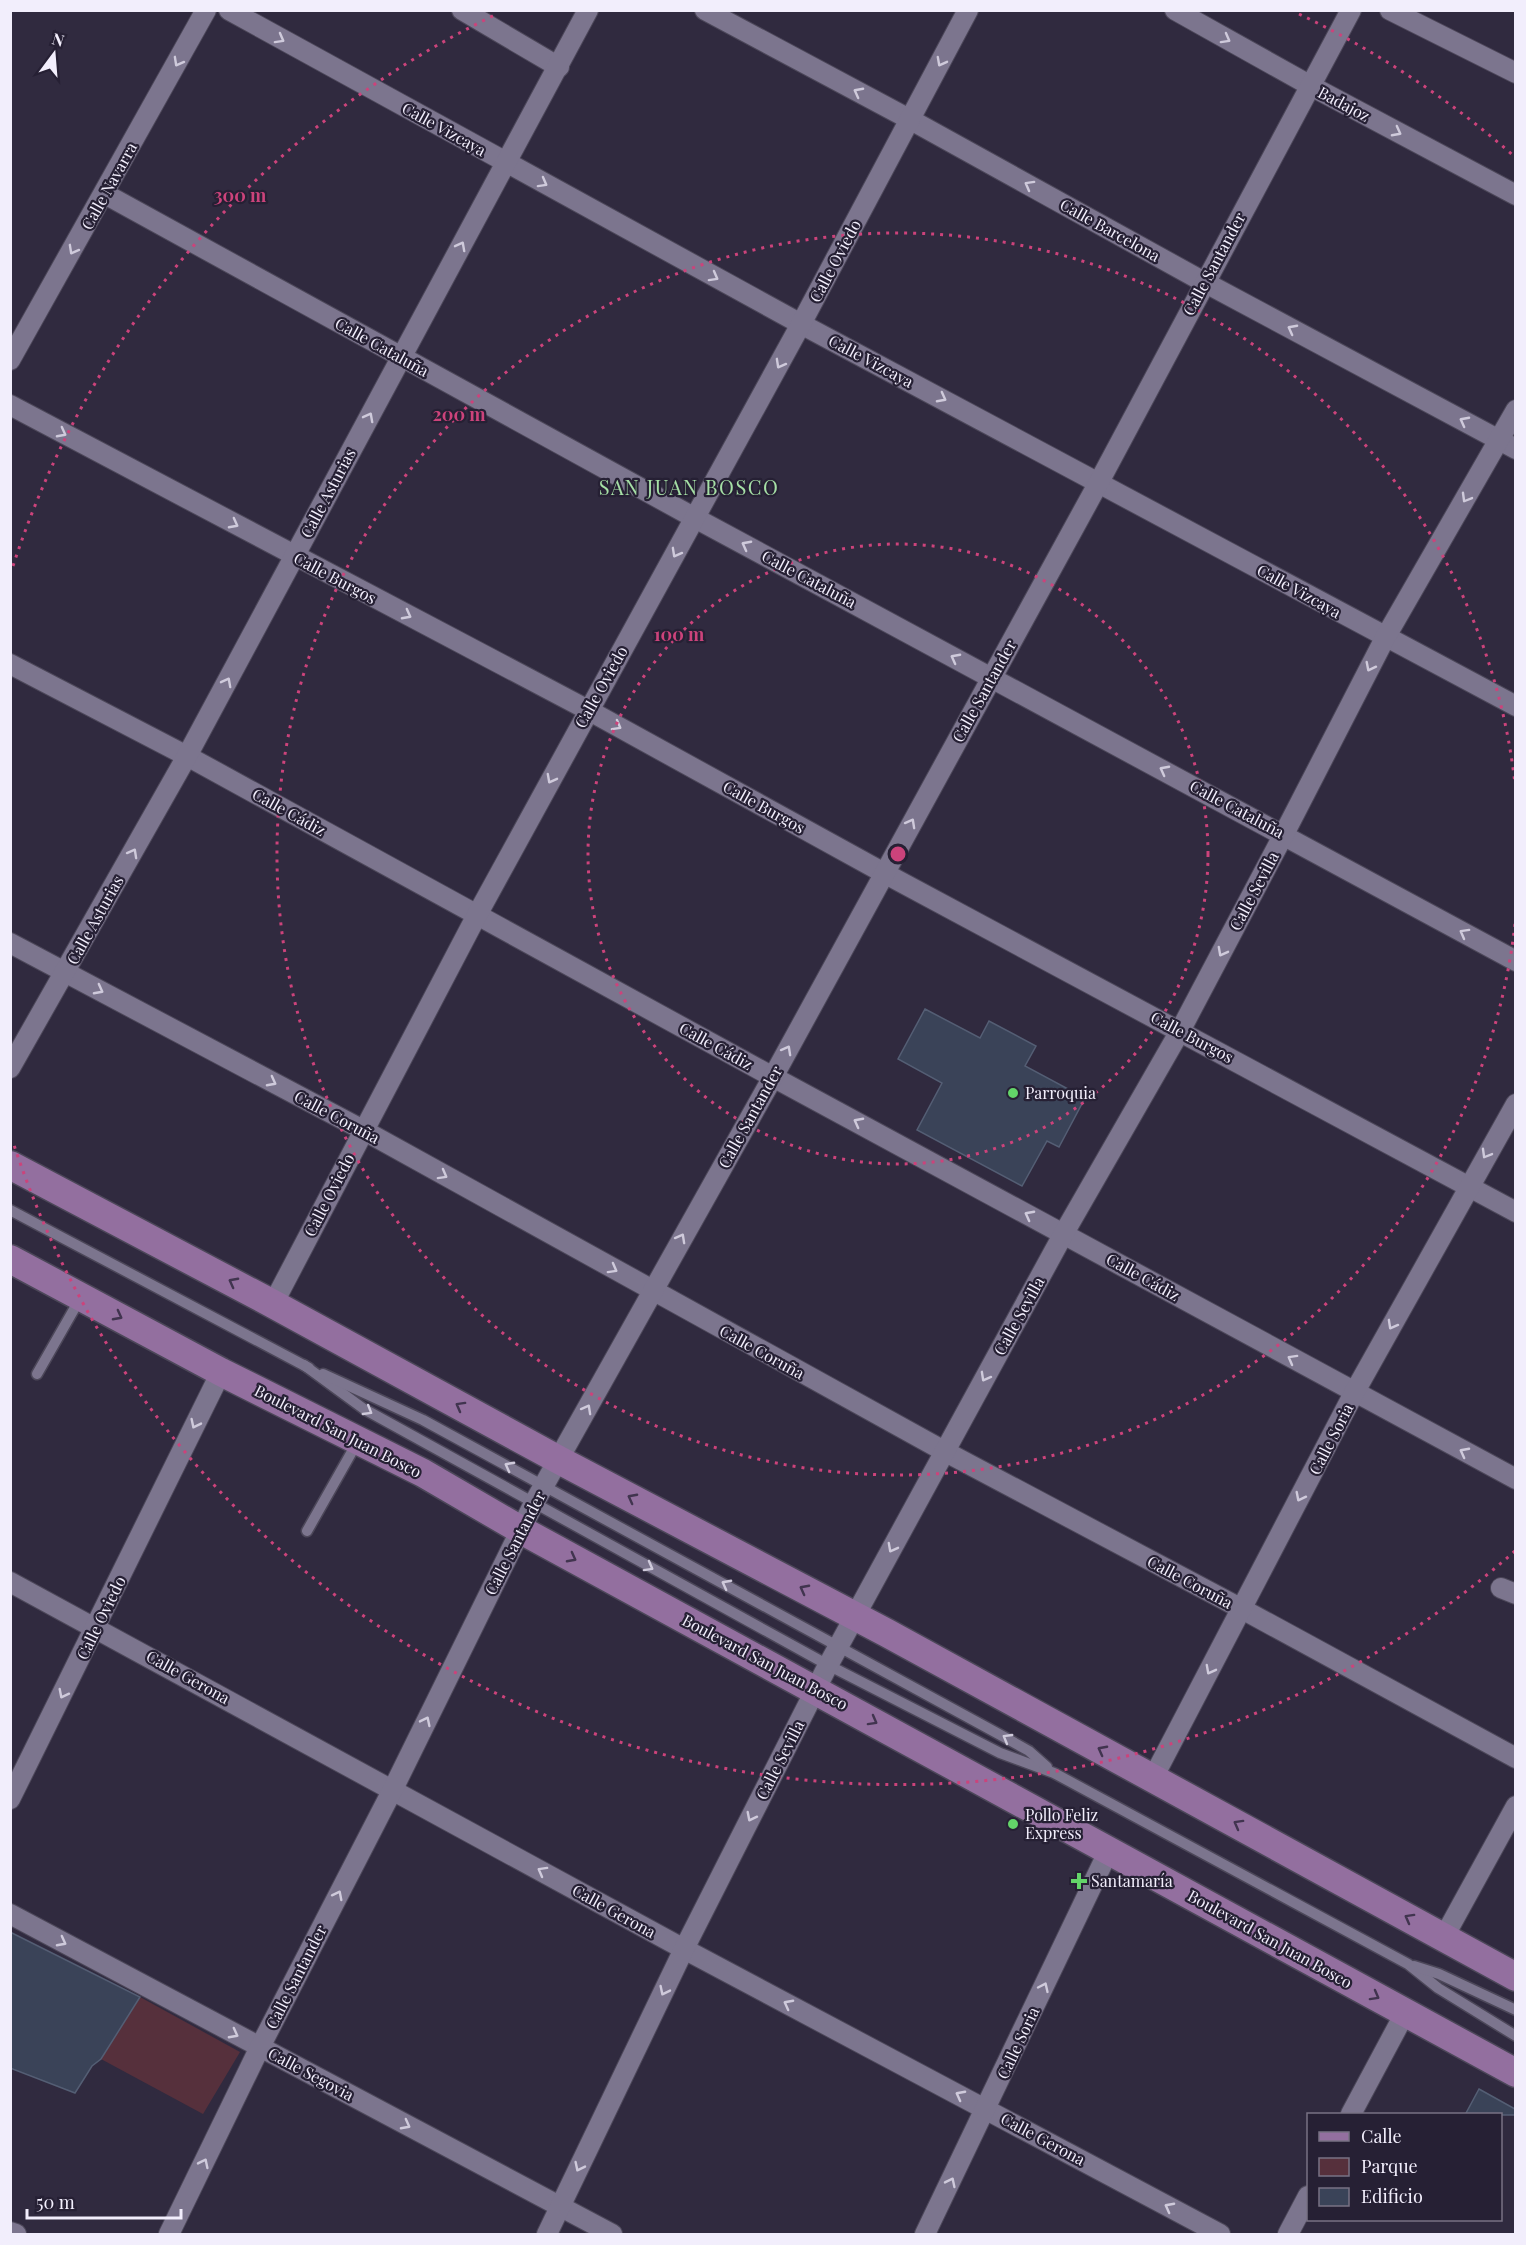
<svg xmlns="http://www.w3.org/2000/svg" width="1526" height="2245" viewBox="0 0 1526 2245" font-family="'Playfair Display',serif">
<rect width="100%" height="100%" fill="#302a3f"/>
<path fill="#56303c" d="M140 1997 240 2052 203 2114 101 2059Z"/>
<g fill="#3a4358" stroke="#545e74" stroke-width="1.5">
<path d="M925 1009 980 1038 989 1021 1036 1046 1025 1066 1085 1098 1059 1147 1047 1141 1022 1186 917 1130 942 1083 898 1059Z"/>
<path d="M10 1932 140 1997 101 2059 92 2066 75 2093 10 2068Z"/>
<path d="M1479 2089 1515 2109V2115H1465Z"/>
</g>
<g fill="none" stroke-linecap="round" stroke-linejoin="round">
<defs>
<g id="lane">
<path d="M10 1210 309 1368"/>
<path d="M304 1365 364 1409 828 1665 1000 1753 1054 1773 1408 1964 1438 1988 1516 2036"/>
<path d="M37 1374 81 1297"/>
<path d="M323 1374 423 1420 1006 1738 1029 1751 1047 1767"/>
<path d="M307 1531 358 1441"/>
<path d="M1414 1966 1439 1974 1516 2010"/>
</g>
<g id="street">
<path d="M229 10 801 324 1516 706"/>
<path d="M462 10 559 67"/>
<path d="M705 10 911 120 1204 282 1516 449"/>
<path d="M1175 10 1311 86 1516 195"/>
<path d="M1390 10 1516 73"/>
<path d="M105 194 695 518 1516 961"/>
<path d="M10 360 206 10"/>
<path d="M10 405 588 710 884 873 1516 1212"/>
<path d="M10 664 187 756 773 1077 1516 1479"/>
<path d="M10 943 363 1130 944 1451 1242 1609 1516 1758"/>
<path d="M10 1068 187 756 588 10"/>
<path d="M273 1304 477 915 801 324 968 10"/>
<path d="M10 1582 684 1949 1220 2234"/>
<path d="M1501 1588 1516 1594"/>
<path d="M1153 1778 1354 1393 1516 1104"/>
<path d="M10 1799 221 1372"/>
<path d="M10 1914 612 2234"/>
<path d="M1444 1937 1516 1806"/>
<path d="M1351 2114 1405 2013"/>
<path d="M10 2232 16 2234"/>
<path d="M169 2234 260 2047 393 1789 534 1503 773 1077 1099 482 1351 10"/>
<path d="M547 2234 684 1949 825 1671 1064 1233 1180 1031 1284 834 1385 638 1516 410"/>
<path d="M925 2234 1109 1850"/>
<path d="M1288 2234 1308 2196"/>
</g>
<g id="secondary">
<path d="M10 1165 273 1304 559 1460 887 1633 1516 1977"/>
<path d="M10 1259 221 1372 423 1473 521 1530 1516 2073"/>
</g>
</defs>
<use href="#lane" stroke="#4c4759" stroke-width="13"/>
<use href="#street" stroke="#4c4759" stroke-width="22"/>
<use href="#secondary" stroke="#4c4759" stroke-width="31"/>
<use href="#lane" stroke="#7c758e" stroke-width="10"/>
<use href="#street" stroke="#7c758e" stroke-width="20"/>
<use href="#secondary" stroke="#936f9f" stroke-width="28"/>
</g>
<defs><path id="oneway-chevron" d="M-2-3.5L2.5 0L-2 3.5" fill="none" stroke-width="1.6" stroke-linecap="round" stroke-linejoin="round" transform="scale(1.5)"/></defs>
<g stroke="#cfcadb">
<use href="#oneway-chevron" transform="translate(280 39) rotate(29)"/>
<use href="#oneway-chevron" transform="translate(1226 39) rotate(29)"/>
<use href="#oneway-chevron" transform="translate(178 62) rotate(119)"/>
<use href="#oneway-chevron" transform="translate(941 62) rotate(118)"/>
<use href="#oneway-chevron" transform="translate(858 92) rotate(-152)"/>
<use href="#oneway-chevron" transform="translate(1397 132) rotate(28)"/>
<use href="#oneway-chevron" transform="translate(543 183) rotate(29)"/>
<use href="#oneway-chevron" transform="translate(1029 185) rotate(-151)"/>
<use href="#oneway-chevron" transform="translate(461 246) rotate(-62)"/>
<use href="#oneway-chevron" transform="translate(73 250) rotate(119)"/>
<use href="#oneway-chevron" transform="translate(714 277) rotate(29)"/>
<use href="#oneway-chevron" transform="translate(1292 329) rotate(-152)"/>
<use href="#oneway-chevron" transform="translate(780 364) rotate(119)"/>
<use href="#oneway-chevron" transform="translate(942 398) rotate(28)"/>
<use href="#oneway-chevron" transform="translate(369 417) rotate(-62)"/>
<use href="#oneway-chevron" transform="translate(1464 421) rotate(-152)"/>
<use href="#oneway-chevron" transform="translate(62 433) rotate(28)"/>
<use href="#oneway-chevron" transform="translate(1466 498) rotate(120)"/>
<use href="#oneway-chevron" transform="translate(234 524) rotate(28)"/>
<use href="#oneway-chevron" transform="translate(746 545) rotate(-152)"/>
<use href="#oneway-chevron" transform="translate(676 553) rotate(119)"/>
<use href="#oneway-chevron" transform="translate(407 615) rotate(28)"/>
<use href="#oneway-chevron" transform="translate(955 658) rotate(-152)"/>
<use href="#oneway-chevron" transform="translate(1370 667) rotate(117)"/>
<use href="#oneway-chevron" transform="translate(227 682) rotate(-62)"/>
<use href="#oneway-chevron" transform="translate(617 726) rotate(29)"/>
<use href="#oneway-chevron" transform="translate(1164 770) rotate(-152)"/>
<use href="#oneway-chevron" transform="translate(551 779) rotate(118)"/>
<use href="#oneway-chevron" transform="translate(911 823) rotate(-61)"/>
<use href="#oneway-chevron" transform="translate(133 853) rotate(-61)"/>
<use href="#oneway-chevron" transform="translate(1464 933) rotate(-151)"/>
<use href="#oneway-chevron" transform="translate(1222 952) rotate(118)"/>
<use href="#oneway-chevron" transform="translate(99 990) rotate(28)"/>
<use href="#oneway-chevron" transform="translate(787 1050) rotate(-61)"/>
<use href="#oneway-chevron" transform="translate(272 1082) rotate(28)"/>
<use href="#oneway-chevron" transform="translate(858 1122) rotate(-152)"/>
<use href="#oneway-chevron" transform="translate(1486 1154) rotate(120)"/>
<use href="#oneway-chevron" transform="translate(443 1175) rotate(29)"/>
<use href="#oneway-chevron" transform="translate(1029 1215) rotate(-152)"/>
<use href="#oneway-chevron" transform="translate(681 1238) rotate(-61)"/>
<use href="#oneway-chevron" transform="translate(613 1269) rotate(29)"/>
<use href="#oneway-chevron" transform="translate(1392 1325) rotate(119)"/>
<use href="#oneway-chevron" transform="translate(1292 1359) rotate(-151)"/>
<use href="#oneway-chevron" transform="translate(985 1377) rotate(119)"/>
<use href="#oneway-chevron" transform="translate(587 1409) rotate(-61)"/>
<use href="#oneway-chevron" transform="translate(368 1411) rotate(31)"/>
<use href="#oneway-chevron" transform="translate(195 1424) rotate(116)"/>
<use href="#oneway-chevron" transform="translate(1464 1452) rotate(-152)"/>
<use href="#oneway-chevron" transform="translate(509 1466) rotate(-152)"/>
<use href="#oneway-chevron" transform="translate(1300 1497) rotate(117)"/>
<use href="#oneway-chevron" transform="translate(892 1548) rotate(118)"/>
<use href="#oneway-chevron" transform="translate(649 1567) rotate(29)"/>
<use href="#oneway-chevron" transform="translate(726 1584) rotate(-152)"/>
<use href="#oneway-chevron" transform="translate(1210 1670) rotate(118)"/>
<use href="#oneway-chevron" transform="translate(63 1694) rotate(117)"/>
<use href="#oneway-chevron" transform="translate(426 1721) rotate(-64)"/>
<use href="#oneway-chevron" transform="translate(1007 1738) rotate(-150)"/>
<use href="#oneway-chevron" transform="translate(751 1817) rotate(117)"/>
<use href="#oneway-chevron" transform="translate(542 1871) rotate(-151)"/>
<use href="#oneway-chevron" transform="translate(338 1895) rotate(-63)"/>
<use href="#oneway-chevron" transform="translate(62 1942) rotate(28)"/>
<use href="#oneway-chevron" transform="translate(1044 1987) rotate(-65)"/>
<use href="#oneway-chevron" transform="translate(664 1991) rotate(116)"/>
<use href="#oneway-chevron" transform="translate(788 2004) rotate(-152)"/>
<use href="#oneway-chevron" transform="translate(234 2034) rotate(28)"/>
<use href="#oneway-chevron" transform="translate(960 2095) rotate(-152)"/>
<use href="#oneway-chevron" transform="translate(406 2125) rotate(28)"/>
<use href="#oneway-chevron" transform="translate(204 2163) rotate(-64)"/>
<use href="#oneway-chevron" transform="translate(579 2167) rotate(116)"/>
<use href="#oneway-chevron" transform="translate(951 2182) rotate(-64)"/>
<use href="#oneway-chevron" transform="translate(1169 2207) rotate(-152)"/>
</g>
<g stroke="#41344f">
<use href="#oneway-chevron" transform="translate(233 1282) rotate(-152)"/>
<use href="#oneway-chevron" transform="translate(118 1316) rotate(28)"/>
<use href="#oneway-chevron" transform="translate(460 1406) rotate(-151)"/>
<use href="#oneway-chevron" transform="translate(632 1498) rotate(-152)"/>
<use href="#oneway-chevron" transform="translate(572 1558) rotate(28)"/>
<use href="#oneway-chevron" transform="translate(804 1589) rotate(-152)"/>
<use href="#oneway-chevron" transform="translate(873 1721) rotate(29)"/>
<use href="#oneway-chevron" transform="translate(1102 1750) rotate(-152)"/>
<use href="#oneway-chevron" transform="translate(1238 1824) rotate(-151)"/>
<use href="#oneway-chevron" transform="translate(1409 1918) rotate(-151)"/>
<use href="#oneway-chevron" transform="translate(1375 1996) rotate(29)"/>
</g>
<g fill="none" stroke="#cc437b" stroke-width="3" stroke-dasharray="3 6">
<circle cx="898" cy="854" r="310"/>
<path d="M1515 924A621 621 0 1 1 1515 784"/>
<path d="M1515 1551A931 931 0 0 1 13 1142M13 566A931 931 0 0 1 497 14M1299 14A931 931 0 0 1 1515 157"/>
</g>
<g fill="#63d469" stroke="#262034" stroke-width="2">
<circle cx="1013" cy="1093" r="6"/>
<circle cx="1013" cy="1824" r="6"/>
<path d="M1076 1872h6v6h6v6h-6v6h-6v-6h-6v-6h6z"/>
</g>
<g text-anchor="middle" stroke-width="4.5" stroke-linejoin="round" paint-order="stroke">
<g font-size="16" fill="#f2eefc" stroke="#262034">
<text transform="translate(1344 104) rotate(28)" y="6">Badajoz</text>
<text transform="translate(444 129) rotate(29)" y="6">Calle Vizcaya</text>
<text transform="translate(109 186) rotate(-61)" y="6">Calle Navarra</text>
<text transform="translate(1110 230) rotate(29)" y="6">Calle Barcelona</text>
<text transform="translate(835 261) rotate(-62)" y="6">Calle Oviedo</text>
<text transform="translate(1214 264) rotate(-62)" y="6">Calle Santander</text>
<text transform="translate(382 347) rotate(29)" y="6">Calle Cataluña</text>
<text transform="translate(871 361) rotate(28)" y="6">Calle Vizcaya</text>
<text transform="translate(328 493) rotate(-62)" y="6">Calle Asturias</text>
<text transform="translate(335 578) rotate(28)" y="6">Calle Burgos</text>
<text transform="translate(809 579) rotate(28)" y="6">Calle Cataluña</text>
<text transform="translate(1299 591) rotate(29)" y="6">Calle Vizcaya</text>
<text transform="translate(601 687) rotate(-61)" y="6">Calle Oviedo</text>
<text transform="translate(984 691) rotate(-61)" y="6">Calle Santander</text>
<text transform="translate(764 807) rotate(29)" y="6">Calle Burgos</text>
<text transform="translate(1237 809) rotate(28)" y="6">Calle Cataluña</text>
<text transform="translate(289 812) rotate(29)" y="6">Calle Cádiz</text>
<text transform="translate(1254 891) rotate(-62)" y="6">Calle Sevilla</text>
<text transform="translate(95 920) rotate(-61)" y="6">Calle Asturias</text>
<text transform="translate(1192 1037) rotate(28)" y="6">Calle Burgos</text>
<text transform="translate(716 1046) rotate(29)" y="6">Calle Cádiz</text>
<text transform="translate(337 1117) rotate(28)" y="6">Calle Coruña</text>
<text transform="translate(750 1117) rotate(-61)" y="6">Calle Santander</text>
<text transform="translate(329 1195) rotate(-63)" y="6">Calle Oviedo</text>
<text transform="translate(1143 1277) rotate(29)" y="6">Calle Cádiz</text>
<text transform="translate(1019 1316) rotate(-61)" y="6">Calle Sevilla</text>
<text transform="translate(762 1352) rotate(29)" y="6">Calle Coruña</text>
<text transform="translate(338 1431) rotate(27)" y="6">Boulevard San Juan Bosco</text>
<text transform="translate(1331 1439) rotate(-63)" y="6">Calle Soria</text>
<text transform="translate(515 1543) rotate(-63)" y="6">Calle Santander</text>
<text transform="translate(1190 1582) rotate(28)" y="6">Calle Coruña</text>
<text transform="translate(101 1618) rotate(-64)" y="6">Calle Oviedo</text>
<text transform="translate(765 1662) rotate(28)" y="6">Boulevard San Juan Bosco</text>
<text transform="translate(188 1677) rotate(29)" y="6">Calle Gerona</text>
<text transform="translate(780 1760) rotate(-63)" y="6">Calle Sevilla</text>
<text transform="translate(614 1911) rotate(29)" y="6">Calle Gerona</text>
<text transform="translate(1270 1939) rotate(29)" y="6">Boulevard San Juan Bosco</text>
<text transform="translate(296 1977) rotate(-63)" y="6">Calle Santander</text>
<text transform="translate(1018 2043) rotate(-65)" y="6">Calle Soria</text>
<text transform="translate(311 2074) rotate(28)" y="6">Calle Segovia</text>
<text transform="translate(1043 2139) rotate(28)" y="6">Calle Gerona</text>
</g>
<g font-size="16" fill="#f2eefc" stroke="#262034" text-anchor="start">
<text x="1025" y="1099">Parroquia</text>
<text x="1025" y="1821">Pollo Feliz<tspan x="1025" dy="18">Express</tspan></text>
<text x="1091" y="1887">Santamaría</text>
</g>
<g font-size="20" letter-spacing="1.5" fill="#a6e0a6" stroke="#262034">
<text x="689" y="495">SAN JUAN BOSCO</text>
</g>
</g>
<circle cx="898" cy="854" r="9" fill="#cc437b" stroke="#262034" stroke-width="3"/>
<g font-size="18" text-anchor="middle" font-weight="bold" fill="#cc437b" stroke="#262034" stroke-width="4.5" stroke-linejoin="round" paint-order="stroke">
<text x="240" y="202">300 m</text>
<text x="459" y="421">200 m</text>
<text x="679" y="641">100 m</text>
</g>
<rect width="1526" height="2245" fill="none" stroke="#f2eefc" stroke-width="24"/>
<rect x="1307" y="2113" width="195" height="108" fill="#262034" stroke="#787284" stroke-width="1.5"/>
<rect x="1319" y="2132" width="30" height="9" fill="#936f9f" stroke="#787284" stroke-width="1.5"/>
<text x="1361" y="2143" font-size="18" fill="#f2eefc">Calle</text>
<rect x="1319" y="2158" width="30" height="18" fill="#56303c" stroke="#787284" stroke-width="1.5"/>
<text x="1361" y="2173" font-size="18" fill="#f2eefc">Parque</text>
<rect x="1319" y="2188" width="30" height="18" fill="#3a4358" stroke="#787284" stroke-width="1.5"/>
<text x="1361" y="2203" font-size="18" fill="#f2eefc">Edificio</text>
<g transform="translate(54 54) rotate(16)" stroke="#262034" stroke-width="4.5" paint-order="stroke">
<path d="M0-4.5L10 22L0 15L-10 22Z" fill="#f2eefc"/>
<text y="-9" font-size="16" font-weight="bold" text-anchor="middle" fill="#f2eefc">N</text>
</g>
<path d="M27 2209v9h154v-9" fill="none" stroke="#f2eefc" stroke-width="3"/>
<text x="36" y="2209" font-size="18" fill="#f2eefc" stroke="#262034" stroke-width="4.5" paint-order="stroke">50 m</text>
</svg>
